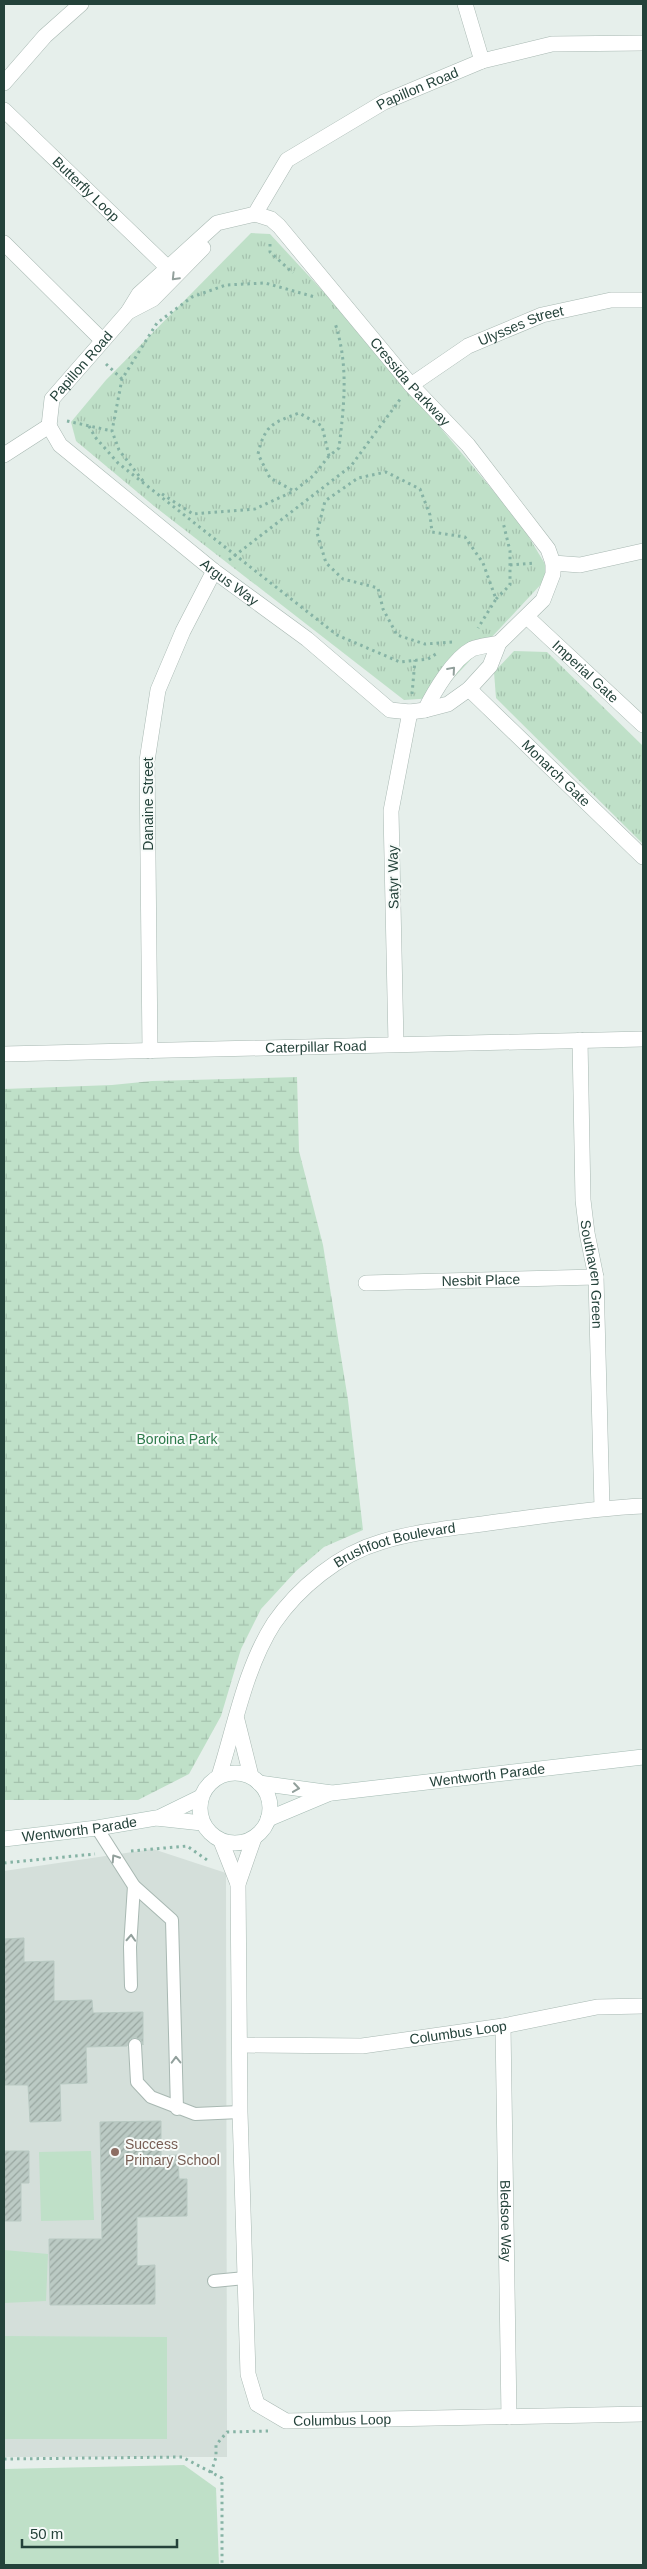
<svg xmlns="http://www.w3.org/2000/svg" width="647" height="2569" viewBox="0 0 647 2569" font-family="Arial,sans-serif">
<defs>
<pattern id="grass-tufts" width="24" height="20" patternUnits="userSpaceOnUse" patternTransform="scale(1.25)"><rect width="24" height="20" fill="#bfe0c8"/><path d="M3 7l-1-3M5 7V3M7 7l1-3M15 17l-1-3M17 17v-4M19 17l1-3" fill="none" stroke="#a4c1ad"/></pattern>
<pattern id="wetland-marsh" width="20" height="14" patternUnits="userSpaceOnUse" patternTransform="scale(1.25)"><rect width="20" height="14" fill="#bfe0c8"/><path d="M1 5h8M5 5V1M11 12h8M15 12V8" fill="none" stroke="#a4c1ad"/></pattern>
<pattern id="building-hatch" width="6" height="6" patternUnits="userSpaceOnUse" patternTransform="scale(1.25)"><rect width="6" height="6" fill="#bbcac4"/><path d="M-1 1l2-2M0 6l6-6M5 7l2-2" fill="none" stroke="#98a6a0"/></pattern>
</defs>
<rect width="100%" height="100%" fill="#e6efeb"/>
<path fill="#d4dfda" d="M153 1849 226 1873 227 2457H4V1871Z"/>
<g fill="url(#grass-tufts)">
<path d="M251 233 270 234 357 328 521 524 545 564V580L435 698 404 700 154 506 76 441 71 422 106 380Z"/>
<path d="M514 651 547 652 643 746V844L496 698 494 672Z"/>
</g>
<path fill="url(#wetland-marsh)" d="M297 1077 299 1151 323 1245 348 1400 363 1530 324 1547 296 1571 261 1609 241 1649 221 1716 189 1774 138 1800H4V1089L112 1085 152 1081Z"/>
<g fill="#bfe0c8">
<path d="M91 2151 94 2220 41 2221 39 2152Z"/>
<path d="M4 2250 48 2254 46 2301 4 2303Z"/>
<path d="M4 2336 167 2337V2439H4Z"/>
<path d="M184 2465 216 2488 219 2565H4V2469Z"/>
</g>
<g fill="url(#building-hatch)" stroke="#b8c9c2">
<path d="M24 1938V1962L54 1961V2001L92 2000 93 2013 143 2012V2045L141 2040 135 2037 130 2039 127 2046 86 2047 87 2083 60 2084 61 2121 30 2122 28 2085H4V1939Z"/>
<path d="M161 2121V2156L178 2155 179 2179H187V2216L137 2217V2266L155 2265V2304L50 2305 49 2239H102L100 2122Z"/>
<path d="M4 2151H29V2183H21V2221H4Z"/>
</g>
<g fill="none" stroke-linecap="round" stroke-linejoin="round">
<defs>
<g id="lane">
<path d="M97 1828 134 1886 172 1920 177 2109"/>
<path d="M131 1986 130 1947 134 1886"/>
<path d="M135 2045 137 2082 151 2097 195 2114 240 2112"/>
<path d="M214 2281 245 2278"/>
</g>
<g id="street">
<path d="M465 4 482 61"/>
<path d="M4 83 45 36 81 4"/>
<path id="s1" d="M4 110 167 267"/>
<path id="s2" d="M255 214 271 219 279 226 411 385 468 445 548 549 553 563"/>
<path d="M4 243 102 340"/>
<path d="M128 312 153 299 203 248"/>
<path id="s3" d="M411 385 468 346 542 315 611 300H643"/>
<path id="s4" d="M49 426 60 445 214 571 307 639 390 710 410 712 425 710 448 704 469 689 490 666 499 643 543 600 553 574V563L580 565 643 551"/>
<path id="s5" d="M49 426 52 399 128 312 139 294 217 223 255 214 287 160 384 102 482 61 552 44 643 43"/>
<path d="M4 455 49 426"/>
<path id="s6" d="M527 617 643 725"/>
<path id="s7" d="M469 689 643 857"/>
<path d="M425 710C434 692 453 659 472 649 480 646 491 645 499 643"/>
<path id="s8" d="M580 1040 583 1200 587 1233 596 1277 602 1508"/>
<path d="M396 1044 391 811 410 712"/>
<path d="M150 1051 147 761 158 690 183 631 214 571"/>
<path id="s9" d="M4 1054 643 1039"/>
<path id="s10" d="M366 1283 596 1277"/>
<path d="M237 1720 251 1776"/>
<path id="s11" d="M219 1776C235 1726 245 1668 274 1623 298 1588 339 1554 381 1542 420 1530 463 1527 504 1521 550 1515 596 1508 643 1506"/>
<path id="s12" d="M254 1838 238 1884 240 2112 248 2374 257 2404 286 2421 643 2414"/>
<path d="M221 1841 238 1884"/>
<path id="s13" d="M503 2026 509 2417"/>
<path id="s14" d="M240 2045 362 2046 503 2026 597 2007 643 2006"/>
</g>
<g id="secondary">
<circle cx="235" cy="1808" r="35"/>
<path id="s15" d="M259 1783 332 1793 643 1757"/>
<path d="M158 1818 201 1797"/>
<path d="M268 1819 330 1793"/>
<path id="s16" d="M4 1839 97 1828 156 1818 202 1823"/>
</g>
</defs>
<use href="#lane" stroke="#a8b8b2" stroke-width="14"/>
<use href="#street" stroke="#a8b8b2" stroke-width="16"/>
<use href="#secondary" stroke="#a4bbb3" stroke-width="16"/>
<g stroke="#86b3a5" stroke-width="3" stroke-dasharray="2.5 4" stroke-linecap="butt">
<path d="M270 244V252L293 273"/>
<path d="M106 364 122 379"/>
<path d="M67 421 112 431"/>
<path d="M89 426 95 437 118 463 337 635 400 662 428 659 439 652"/>
<path d="M329 456 313 476 294 491 270 478 258 454C265 424 273 423 299 413L322 426 329 456 339 448C344 405 349 366 335 323"/>
<path d="M143 481 119 450 112 431 122 379 157 323 192 297 226 285 265 283 315 297"/>
<path d="M162 494 193 514 255 509 294 491"/>
<path d="M229 560 351 466 401 398"/>
<path d="M510 565 535 563"/>
<path d="M496 599 510 585V551L503 522"/>
<path d="M452 642 425 644 397 635 383 609 378 588 343 579 326 563 317 533 325 501 358 478 386 472 420 489 430 515 432 532 465 537 483 563 496 599 478 628"/>
<path d="M412 694 415 660"/>
<path d="M131 1851 187 1846 210 1862"/>
<path d="M4 1863 95 1854"/>
<path d="M4 2459 182 2457 222 2478V2565"/>
<path d="M211 2473 216 2457V2445L227 2432 268 2431"/>
</g>
<use href="#lane" stroke="#fff" stroke-width="12"/>
<use href="#street" stroke="#fff" stroke-width="15"/>
<use href="#secondary" stroke="#fff" stroke-width="15"/>
</g>
<defs><path id="oneway-chevron" d="M-2-3.5L2.5 0L-2 3.5" fill="none" stroke-width="1.6" stroke-linecap="round" stroke-linejoin="round" transform="scale(1.25)"/></defs>
<g stroke="#92a09c">
<use href="#oneway-chevron" transform="translate(175 277) rotate(134)"/>
<use href="#oneway-chevron" transform="translate(452 670) rotate(-49)"/>
<use href="#oneway-chevron" transform="translate(296 1788) rotate(8)"/>
<use href="#oneway-chevron" transform="translate(115 1858) rotate(-123)"/>
<use href="#oneway-chevron" transform="translate(131 1938) rotate(-87)"/>
<use href="#oneway-chevron" transform="translate(176 2060) rotate(-91)"/>
</g>
<circle fill="#8d6e63" stroke="#f7fbf9" stroke-width="2" cx="115" cy="2152" r="5"/>
<g text-anchor="middle" stroke-width="4" stroke-linejoin="round" paint-order="stroke">
<g font-size="14" fill="#24423a" stroke="#f7fbf9">
<text dy="5" stroke="none"><textPath href="#s5" startOffset="520">Papillon Road</textPath></text>
<text dy="5" stroke="none"><textPath href="#s1" startOffset="114">Butterfly Loop</textPath></text>
<text dy="5" stroke="none"><textPath href="#s3" startOffset="126">Ulysses Street</textPath></text>
<text dy="5" stroke="none"><textPath href="#s5" startOffset="71">Papillon Road</textPath></text>
<text dy="5" stroke="none"><textPath href="#s2" startOffset="231">Cressida Parkway</textPath></text>
<text dy="5" stroke="none"><textPath href="#s4" startOffset="240">Argus Way</textPath></text>
<text dy="5" stroke="none"><textPath href="#s6" startOffset="80">Imperial Gate</textPath></text>
<text dy="5" stroke="none"><textPath href="#s7" startOffset="121">Monarch Gate</textPath></text>
<text transform="translate(148 804) rotate(-90)" y="5">Danaine Street</text>
<text transform="translate(393 877) rotate(-91)" y="5">Satyr Way</text>
<text dy="5" stroke="none"><textPath href="#s9" startOffset="312">Caterpillar Road</textPath></text>
<text dy="5" stroke="none"><textPath href="#s8" startOffset="235">Southaven Green</textPath></text>
<text dy="5" stroke="none"><textPath href="#s10" startOffset="115">Nesbit Place</textPath></text>
<text dy="5" stroke="none"><textPath href="#s11" startOffset="312">Brushfoot Boulevard</textPath></text>
<text dy="5" stroke="none"><textPath href="#s15" startOffset="230">Wentworth Parade</textPath></text>
<text dy="5" stroke="none"><textPath href="#s16" startOffset="76">Wentworth Parade</textPath></text>
<text dy="5" stroke="none"><textPath href="#s14" startOffset="219">Columbus Loop</textPath></text>
<text dy="5" stroke="none"><textPath href="#s13" startOffset="195">Bledsoe Way</textPath></text>
<text dy="5" stroke="none"><textPath href="#s12" startOffset="660">Columbus Loop</textPath></text>
</g>
<g font-size="14" fill="#2d7a4b" stroke="#f7fbf9">
<text x="177" y="1444">Boroina Park</text>
</g>
<g font-size="14" fill="#785e54" stroke="#f7fbf9" text-anchor="start">
<text x="125" y="2149">Success<tspan x="125" dy="16">Primary School</tspan></text>
</g>
</g>
<rect width="647" height="2569" fill="none" stroke="#24423a" stroke-width="10"/>
<path d="M22 2539v8h155v-8" fill="none" stroke="#24423a" stroke-width="2.5"/>
<text x="30" y="2539" font-size="15" fill="#24423a" stroke="#f7fbf9" stroke-width="4" paint-order="stroke">50 m</text>
</svg>
